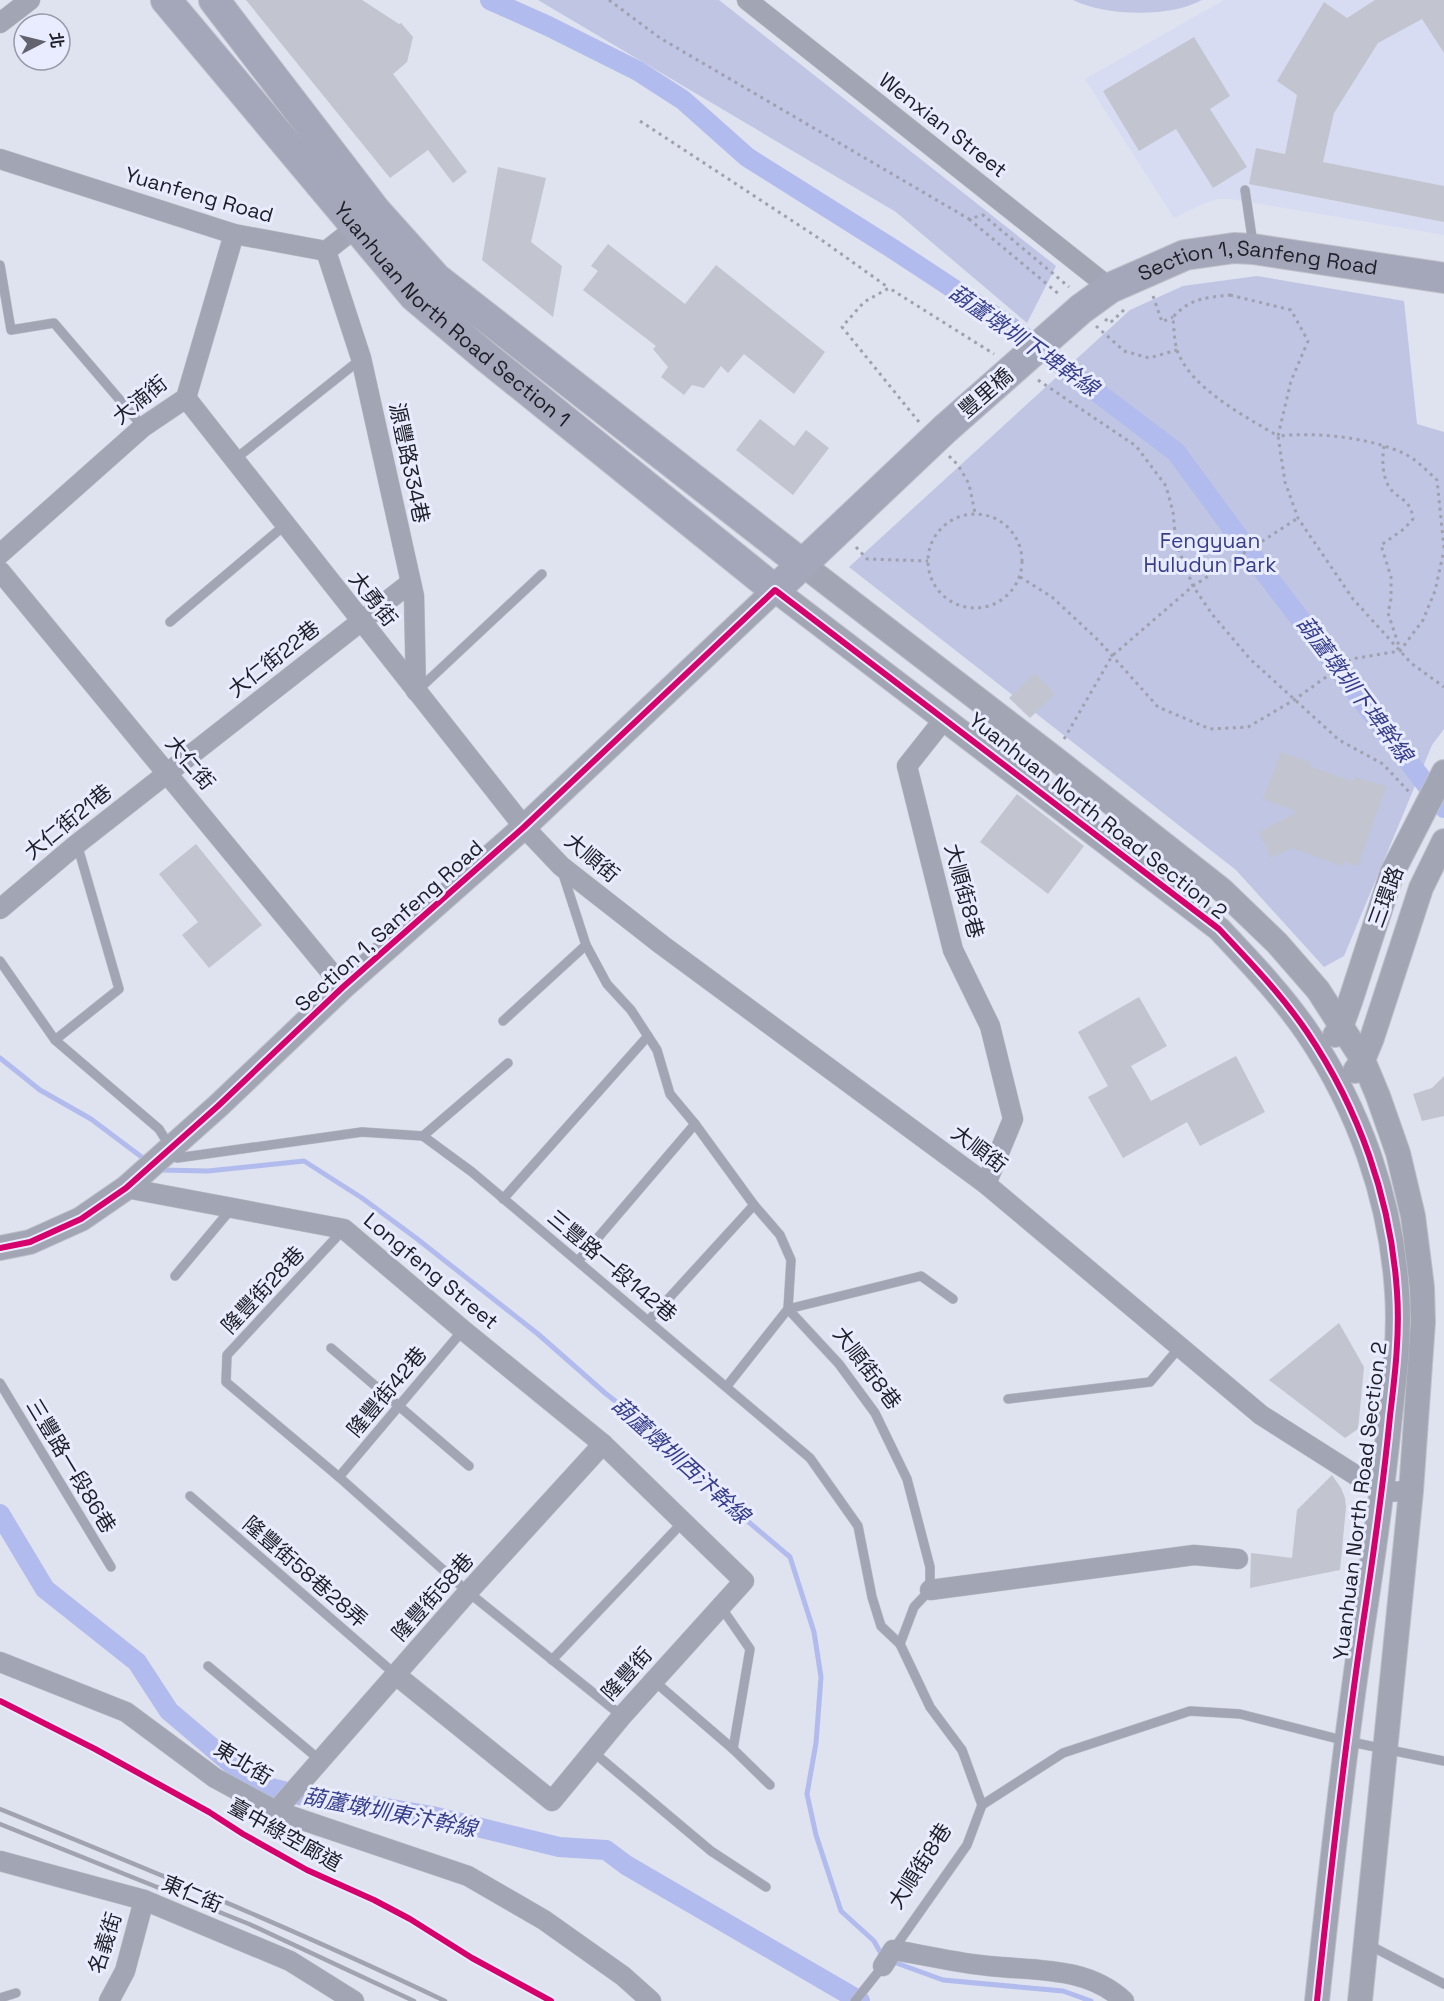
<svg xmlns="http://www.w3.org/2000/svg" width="1444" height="2001" viewBox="0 0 1444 2001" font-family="'Space Grotesk','Noto Sans TC',sans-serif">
<rect width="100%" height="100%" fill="#dfe2ef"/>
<path fill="#d7dcf2" d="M1224 0H1444V235L1231 199H1217L1202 204 1174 218 1085 79Z"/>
<g fill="#bfc5e3">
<path d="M538 0H719L1056 266 1027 323 896 212Z"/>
<path d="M1073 0H1202C1169 18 1106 16 1073 0Z"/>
<path d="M1257 276 1404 301 1417 424 1444 432V729L1432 745 1344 956 1324 967 1236 870 849 567 1130 310 1183 286Z"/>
</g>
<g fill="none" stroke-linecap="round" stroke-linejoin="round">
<g stroke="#b2bbed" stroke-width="5">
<path d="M0 1058 40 1090 91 1119 147 1161"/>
<path d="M160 1170 208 1171 304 1161 362 1198 416 1238 538 1334 605 1393 665 1440 725 1502 790 1557 814 1632 821 1677 816 1743 807 1794 816 1835 841 1911 874 1941 883 1957"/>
<path d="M891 1961 943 1980 1063 1991 1091 2001"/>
</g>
<g stroke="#b2bbed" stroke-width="20">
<path d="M490 0 548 26 638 71 683 100 747 157 893 249 1007 324 1176 452 1265 573 1444 808"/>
<path d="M0 1514 45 1589 137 1662 169 1711 255 1784 328 1802 364 1804 432 1816 559 1847 606 1850 626 1865 860 2001"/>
</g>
</g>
<g fill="#c2c5cf">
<path d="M246 0H362L399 24 401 23 413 37 407 62 393 74 467 172 453 183 428 150 390 178Z"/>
<path d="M1375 0H1444V53L1422 19 1378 43 1334 113 1323 162 1444 186V222L1249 184 1256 148 1285 154 1297 95 1277 81 1324 2 1347 18Z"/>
<path d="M1194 37 1230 96 1210 109 1247 167 1213 188 1176 129 1139 151 1103 91Z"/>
<path d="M498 167 546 178 531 242 562 266 553 317 482 260Z"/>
<path d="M608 244 685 304 716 265 825 352 794 394 744 354 728 373 721 366 704 388 692 385 684 395 661 377 668 367 653 349 656 346 583 290 598 271 591 266Z"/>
<path d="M760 419 794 446 806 430 829 448 793 495 736 450Z"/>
<path d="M1035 673 1055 694 1030 718 1009 698Z"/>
<path d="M1281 752 1310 762 1309 766 1352 781 1355 777 1386 786 1358 866 1345 862 1342 866 1292 848 1271 858 1259 832 1297 812 1263 799Z"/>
<path d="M1017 794 1084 846 1048 894 980 842Z"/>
<path d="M196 844 262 925 209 968 182 935 198 922 159 874Z"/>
<path d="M1139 997 1167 1046 1131 1066 1151 1101 1236 1056 1265 1112 1200 1146 1187 1122 1123 1158 1088 1097 1108 1086 1078 1032Z"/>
<path d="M1444 1076V1116L1422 1121 1413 1094 1432 1088Z"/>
<path d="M1339 1323 1364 1367 1358 1429 1345 1438 1269 1380Z"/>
<path d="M1332 1475 1341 1488 1345 1498 1346 1507 1340 1570 1250 1588 1251 1553 1292 1558 1297 1510Z"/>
</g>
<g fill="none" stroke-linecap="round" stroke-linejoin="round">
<defs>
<g id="service">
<path d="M1245 190 1253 244"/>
<path d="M0 265 11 330 54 323 143 427"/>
<path d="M234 460 361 359"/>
<path d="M170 622 285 525"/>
<path d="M418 690 542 574"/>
<path d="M562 871 586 945 607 984 631 1010 657 1050 670 1094 695 1124 754 1205 780 1235 791 1260 788 1309 839 1364 875 1413 907 1479 930 1567V1590L914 1607 900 1644 930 1707 962 1750 982 1805 967 1845 893 1950"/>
<path d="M0 961 55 1040 159 1129 177 1158 362 1132 423 1136 472 1172 810 1458 858 1526 872 1597 881 1626 900 1644"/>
<path d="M503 1021 586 945"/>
<path d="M55 1040 119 989 77 844"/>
<path d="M423 1136 508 1063"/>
<path d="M503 1199 648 1036"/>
<path d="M344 1229 227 1355 226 1382 339 1477 468 1592 622 1716"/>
<path d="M578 1261 695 1124"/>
<path d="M175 1276 232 1208"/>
<path d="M649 1320 754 1205"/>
<path d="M331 1348 469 1466"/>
<path d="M0 1383 111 1567"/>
<path d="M727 1386 788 1309 921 1276 953 1299"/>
<path d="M1008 1399 1150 1382 1179 1348"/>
<path d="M339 1477 463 1330"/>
<path d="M190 1496 396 1675"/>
<path d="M721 1607 750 1649 733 1749"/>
<path d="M552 1660 683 1522"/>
<path d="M208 1666 321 1761"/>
<path d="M654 1681 733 1749 770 1785"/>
<path d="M592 1751 711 1851 766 1887"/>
<path d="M982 1805 1063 1753 1190 1711 1240 1714 1346 1741 1444 1761"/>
<path d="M1367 1944 1444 1984"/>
<path d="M0 1998 16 1993"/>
<path d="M855 2001 883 1966"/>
</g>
<g id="minor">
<path d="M747 0 1110 288"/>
<path d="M0 23 30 0"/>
<path d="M0 159 234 234 326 251 364 221"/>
<path d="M326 251 361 358 414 596 416 691"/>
<path d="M186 398 524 827 561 866 662 945 986 1184 1261 1415 1382 1492 1411 1491"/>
<path d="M0 554 143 427 186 398 234 234"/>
<path d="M0 571 343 987"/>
<path d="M945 718 907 766 953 950 990 1026 1013 1119 986 1184"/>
<path d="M0 909 77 844 410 583"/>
<path d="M126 1188 344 1229 463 1330 603 1444 744 1581 622 1716 552 1801 396 1675"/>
<path d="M930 1590 1194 1555 1238 1559"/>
<path d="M0 1662 126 1712 215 1778 276 1811 468 1876 544 1920 623 1976 651 2001"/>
<path d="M276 1811 468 1592 603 1444"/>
<path d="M0 1861 144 1900 290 1961 354 2001"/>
<path d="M883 1966 893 1950C925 1955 957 1963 989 1966 1035 1971 1087 1966 1124 2001"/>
<path d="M109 2001 125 1971 144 1900"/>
</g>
<g id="tertiary">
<path d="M802 564 1053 757 1222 890 1277 943 1318 990 1363 1060 1378 1096 1398 1153 1413 1216 1422 1287 1423 1322 1411 1491 1360 2001"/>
<path d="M1335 1035 1341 1027 1350 1002 1392 873 1444 772"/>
<path d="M1355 1071 1363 1060 1372 1038 1421 888 1444 841"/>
<path d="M0 1248 30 1242 81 1219 126 1188 218 1106 343 987 524 827 775 590 1219 929C1250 962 1281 994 1307 1032 1359 1109 1391 1199 1397 1292 1400 1333 1395 1375 1390 1416 1383 1488 1373 1558 1362 1630 1344 1753 1330 1877 1317 2001"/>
</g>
<g id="primary">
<path id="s1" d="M166 0 414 296 485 356 775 590 945 429"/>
<path d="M214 0 375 210 436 278 802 564"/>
<path id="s2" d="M1081 309 1110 288 1185 255 1234 248 1253 249 1444 278"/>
</g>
</defs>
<use href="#service" stroke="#bec0ca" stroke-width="10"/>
<use href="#minor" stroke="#bec0ca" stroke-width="21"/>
<use href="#tertiary" stroke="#bec0ca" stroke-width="26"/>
<use href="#primary" stroke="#bec0ca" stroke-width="32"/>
<g stroke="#9fa1ae" stroke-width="3" stroke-dasharray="3 4.5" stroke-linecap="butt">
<path d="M609 0 660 38 969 219 983 215 1069 287"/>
<path d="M640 121 823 241 889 288"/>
<path d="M969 219 1060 295"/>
<path d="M1230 295 1291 310 1308 341 1291 381 1278 436C1246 417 1190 388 1177 350 1174 340 1174 328 1173 317 1191 298 1204 298 1230 295Z"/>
<path d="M1153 296 1162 322 1173 317"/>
<path d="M1105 319 1110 323 1125 309"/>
<path d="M1096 326 1124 351 1149 358 1177 350"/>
<path d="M1038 380 1136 446 1166 486 1173 512 1176 543 1193 586 1212 614 1250 659 1339 740 1383 764 1410 793"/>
<path d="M919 422 842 327 864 302 889 288 994 354"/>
<path d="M1384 446C1382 459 1382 473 1388 485 1396 500 1411 497 1413 519L1404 529 1381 545 1391 577V599L1388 613 1400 649"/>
<path d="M949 456 958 465 969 484 975 513"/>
<circle cx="975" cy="561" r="47"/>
<path d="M856 547 867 559 928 561"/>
<path d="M1444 548 1437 480C1427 471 1416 459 1405 454 1369 437 1317 432 1278 436L1285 482 1298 518 1306 530 1353 599 1411 663 1444 687"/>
<path d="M1020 577 1052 597 1099 641 1158 707 1210 729 1248 727 1294 700 1351 659 1400 651 1423 620 1435 591 1444 550"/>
<path d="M1064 739 1112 656 1193 586 1298 518"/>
</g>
<use href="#service" stroke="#a2a5b4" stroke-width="9"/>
<use href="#minor" stroke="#a2a5b4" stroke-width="20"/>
<use href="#tertiary" stroke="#a2a5b4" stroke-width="24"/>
<use href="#primary" stroke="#a4a7b9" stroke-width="30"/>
<g stroke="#a1a4b0" stroke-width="4.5">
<path d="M0 1809C150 1870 299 1931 445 2001"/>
<path d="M0 1824 249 1924 414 2001"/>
</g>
<defs>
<path id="primary-bridge" d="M945 429 1081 309"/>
</defs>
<use href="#primary-bridge" stroke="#bec0ca" stroke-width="32" stroke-linecap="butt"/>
<use href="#primary-bridge" stroke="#a4a7b9" stroke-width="30"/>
<defs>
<g id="cycleway">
<path d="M0 1248 30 1242 81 1219 126 1188 218 1106 343 987 524 827 775 590 1219 929C1250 962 1281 994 1307 1032 1359 1109 1391 1199 1397 1292 1400 1333 1395 1375 1390 1416 1383 1488 1373 1558 1362 1630 1344 1753 1330 1877 1317 2001"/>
<path d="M0 1701 95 1749 209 1812 243 1834 307 1870 374 1900 410 1919 472 1958 551 2001"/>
</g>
</defs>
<use href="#cycleway" stroke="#e8ecfe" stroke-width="10"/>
<use href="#cycleway" stroke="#d6006c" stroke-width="6"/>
</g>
<g text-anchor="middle" stroke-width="6" stroke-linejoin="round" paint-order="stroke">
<g font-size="21" fill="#1e1f28" stroke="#e8ecfe">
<text transform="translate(943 125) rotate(38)" y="7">Wenxian Street</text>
<text transform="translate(199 195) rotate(16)" y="7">Yuanfeng Road</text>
<text dy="7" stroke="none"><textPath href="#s2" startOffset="190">Section 1, Sanfeng Road</textPath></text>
<text dy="7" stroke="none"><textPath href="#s1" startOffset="426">Yuanhuan North Road Section 1</textPath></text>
<text transform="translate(986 393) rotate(-41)" y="7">豐里橋</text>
<text transform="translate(140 400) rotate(-39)" y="7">大湳街</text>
<text transform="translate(409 463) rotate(78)" y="7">源豐路334巷</text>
<text transform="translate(373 599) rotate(52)" y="7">大勇街</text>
<text transform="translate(274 659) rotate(-38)" y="7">大仁街22巷</text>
<text transform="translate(190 763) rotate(50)" y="7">大仁街</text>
<text transform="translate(1098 816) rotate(38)" y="7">Yuanhuan North Road Section 2</text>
<text transform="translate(68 822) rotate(-39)" y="7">大仁街21巷</text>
<text transform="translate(592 858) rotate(40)" y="7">大順街</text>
<text transform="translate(964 891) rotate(75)" y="7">大順街8巷</text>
<text transform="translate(1386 897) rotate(-70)" y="7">三環路</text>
<text transform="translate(389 926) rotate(-42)" y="7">Section 1, Sanfeng Road</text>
<text transform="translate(979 1149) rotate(37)" y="7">大順街</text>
<text transform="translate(612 1266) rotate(40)" y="7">三豐路一段142巷</text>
<text transform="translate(431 1271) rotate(40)" y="7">Longfeng Street</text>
<text transform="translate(263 1290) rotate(-47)" y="7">隆豐街28巷</text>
<text transform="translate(867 1368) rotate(53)" y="7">大順街8巷</text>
<text transform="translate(387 1392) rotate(-50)" y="7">隆豐街42巷</text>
<text transform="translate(71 1466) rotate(59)" y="7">三豐路一段86巷</text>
<text transform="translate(1360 1501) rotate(-83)" y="7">Yuanhuan North Road Section 2</text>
<text transform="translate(305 1572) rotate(41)" y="7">隆豐街58巷28弄</text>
<text transform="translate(433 1597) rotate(-48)" y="7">隆豐街58巷</text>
<text transform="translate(627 1674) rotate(-48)" y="7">隆豐街</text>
<text transform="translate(243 1763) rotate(31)" y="7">東北街</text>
<text transform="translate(285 1835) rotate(29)" y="7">臺中綠空廊道</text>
<text transform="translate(920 1866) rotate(-57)" y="7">大順街8巷</text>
<text transform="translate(192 1894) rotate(23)" y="7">東仁街</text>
<text transform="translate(105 1943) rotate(-72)" y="7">名義街</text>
</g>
<g font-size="21" fill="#373e8a" stroke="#e8ecfe">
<text x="1210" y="548">Fengyuan<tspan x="1210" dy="24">Huludun Park</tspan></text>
</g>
<g font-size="22" font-style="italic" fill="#383f8c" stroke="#e8ecfe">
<text transform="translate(1024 340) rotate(35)" y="8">葫蘆墩圳下埤幹線</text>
<text transform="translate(1355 689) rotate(53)" y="8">葫蘆墩圳下埤幹線</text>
<text transform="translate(681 1460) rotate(42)" y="8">葫蘆燉圳西汴幹線</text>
<text transform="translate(390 1812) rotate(11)" y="8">葫蘆墩圳東汴幹線</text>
</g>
</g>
<g transform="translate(42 42) rotate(83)"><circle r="28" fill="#e8ecfe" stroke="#979aa8" stroke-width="1.5"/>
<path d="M0-4.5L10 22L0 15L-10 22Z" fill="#62636e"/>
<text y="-9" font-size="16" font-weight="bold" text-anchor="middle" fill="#1e1f28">北</text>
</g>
</svg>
